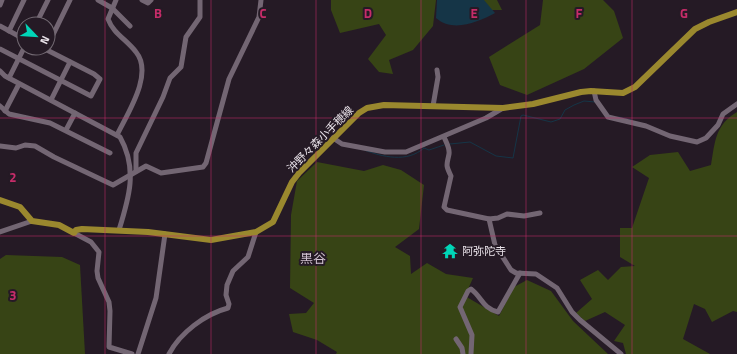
<svg xmlns="http://www.w3.org/2000/svg" width="737" height="354" viewBox="0 0 737 354" font-family="'Titillium Web','Noto Sans JP',sans-serif">
<rect width="100%" height="100%" fill="#251a25"/>
<g fill="#374415">
<path d="M331 0H436L433 26 413 50 389 60 393 74 379 72 368 59 386 35 379 24 340 33 331 10Z"/>
<path d="M483 0H497L502 10H488Z"/>
<path d="M543 0H603L614 11 623 38 584 69 527 95 500 85 489 57 540 25Z"/>
<path d="M737 112V312L733 311 712 322 705 309 694 304 683 339 710 354H626L623 343 614 341 625 325 605 312 585 321 576 313 592 299 580 280 598 270 608 280 621 267 635 266 620 257V228H632L649 178 632 167 650 155 678 152 690 171 711 165C715 142 715 125 737 112Z"/>
<path d="M317 162 364 171 383 165 401 170 424 185 419 229 395 247 410 256 411 274 427 263 446 274 473 278 465 296 499 316 514 287 527 280 551 291 573 321 608 354H336L337 352 317 340 293 332 289 314 306 313 314 303 290 288 291 215 297 181Z"/>
<path d="M6 255 62 257 80 265 85 354H0V259Z"/>
</g>
<path fill="#153547" d="M437 0H484L495 13C478 22 453 33 436 18Z"/>
<g fill="none" stroke-linecap="round" stroke-linejoin="round">
<g stroke="#153547" stroke-width="1">
<path d="M619 117 632 120"/>
<path d="M450 144 470 142 496 156 513 158 521 116 523 115 551 122 560 119 565 110 574 105 584 101 595 102"/>
<path d="M364 150C383 157 407 163 424 148L429 150 444 145"/>
</g>
<g stroke="#736673" stroke-width="5">
<path d="M98 0 112 8 130 26"/>
<path d="M116 0 108 19C113 33 127 40 136 52 154 74 127 114 117 135"/>
<path d="M142 0 148 3 151 0"/>
<path d="M0 5 2 0"/>
<path d="M36 24 48 0"/>
<path d="M0 26 24 39"/>
<path d="M9 31 24 0"/>
<path d="M48 45 70 0"/>
<path d="M0 49 91 96 100 79 94 74 43 48"/>
<path d="M0 71 5 76 120 137C138 169 129 198 119 230"/>
<path d="M9 78 24 48"/>
<path d="M594 91 596 100 608 117 646 126 670 136 697 142 706 138 718 125 723 114 737 104"/>
<path d="M51 100 70 62"/>
<path d="M0 106 9 114 50 123 110 153"/>
<path d="M433 106 438 77 437 70"/>
<path d="M5 111 19 84"/>
<path d="M66 130 75 113"/>
<path d="M444 137C446 142 450 148 449 154 447 165 445 164 451 176L444 207 447 210 489 219 498 218 507 214 524 216 540 213"/>
<path d="M333 138 342 144 385 152H406L486 118 503 108"/>
<path d="M0 146 16 148 25 145 35 146 54 157 113 185 146 166 161 173 203 167 206 163 229 79 259 17 261 0"/>
<path d="M136 171V153L163 97 170 78 181 67 186 37 200 17V0"/>
<path d="M489 219 495 245 511 270 516 273 536 274 557 288 572 312 580 320 621 354"/>
<path d="M0 232 32 221"/>
<path d="M74 233 91 242 99 252 97 271 98 278 109 302 110 311 109 347 132 354"/>
<path d="M456 339 462 348 463 354"/>
<path d="M138 354 156 298 165 234"/>
<path d="M169 354C180 333 205 314 228 308L229 304 226 295 227 285 233 271 248 257 256 232"/>
<path d="M471 354 472 335 460 307 468 291 471 289C482 297 482 308 498 312L520 273"/>
</g>
<path stroke="#9a882e" stroke-width="6" d="M0 200 20 207 32 221 59 225 74 233 76 230 82 229 148 232 211 240 256 232 273 222 292 182 299 173 359 113 367 108 384 105 503 108 533 104 581 92 591 91 623 93 635 87 695 29 709 22 737 12"/>
</g>
<path fill="none" stroke="#c62c69" stroke-width="1" stroke-opacity="0.55" d="M105 0V354M211 0V354M316 0V354M421 0V354M526 0V354M632 0V354M0 118H737M0 236H737"/>
<defs>
<symbol id="temple-bare" viewBox="-9 -9 18 18"><path d="M0-6L5-2H3V0L6.5 2.5H4V6H1.5V3h-3V6H-4V2.5H-6.5L-3 0V-2H-5Z" fill="#00d5b7" stroke="#251a25" stroke-width="2.5" paint-order="stroke"/></symbol>
</defs>
<g fill-rule="evenodd">
<use href="#temple-bare" x="439" y="240" width="22" height="22"/>
</g>
<g text-anchor="middle" stroke-width="4" stroke-linejoin="round" paint-order="stroke">
<g font-size="11" fill="#e9e2e9" stroke="#251a25">
<text transform="translate(320 139) rotate(-45)" y="4">沖野々森小手穂線</text>
</g>
<g font-size="11" fill="#e9e2e9" stroke="#251a25" text-anchor="start">
<text x="462" y="255">阿弥陀寺</text>
</g>
<g font-size="13" fill="#d1c2d1" stroke="#251a25">
<text x="313" y="263">黒谷</text>
</g>
</g>
<g font-size="13" text-anchor="middle" font-weight="bold" fill="#c62c69" stroke="#251a25" stroke-width="4" stroke-linejoin="round" paint-order="stroke">
<text x="158" y="18">B</text>
<text x="263" y="18">C</text>
<text x="368" y="18">D</text>
<text x="474" y="18">E</text>
<text x="579" y="18">F</text>
<text x="684" y="18">G</text>
<text x="13" y="182">2</text>
<text x="13" y="300">3</text>
</g>
<g transform="translate(36 36) rotate(115)"><circle r="19" fill="#251a25" stroke="#736a73"/>
<path d="M0-3L7 15L0 10L-7 15Z" fill="#00d5b7"/>
<text y="-6" font-size="11" font-weight="bold" text-anchor="middle" fill="#e9e2e9">N</text>
</g>
</svg>
